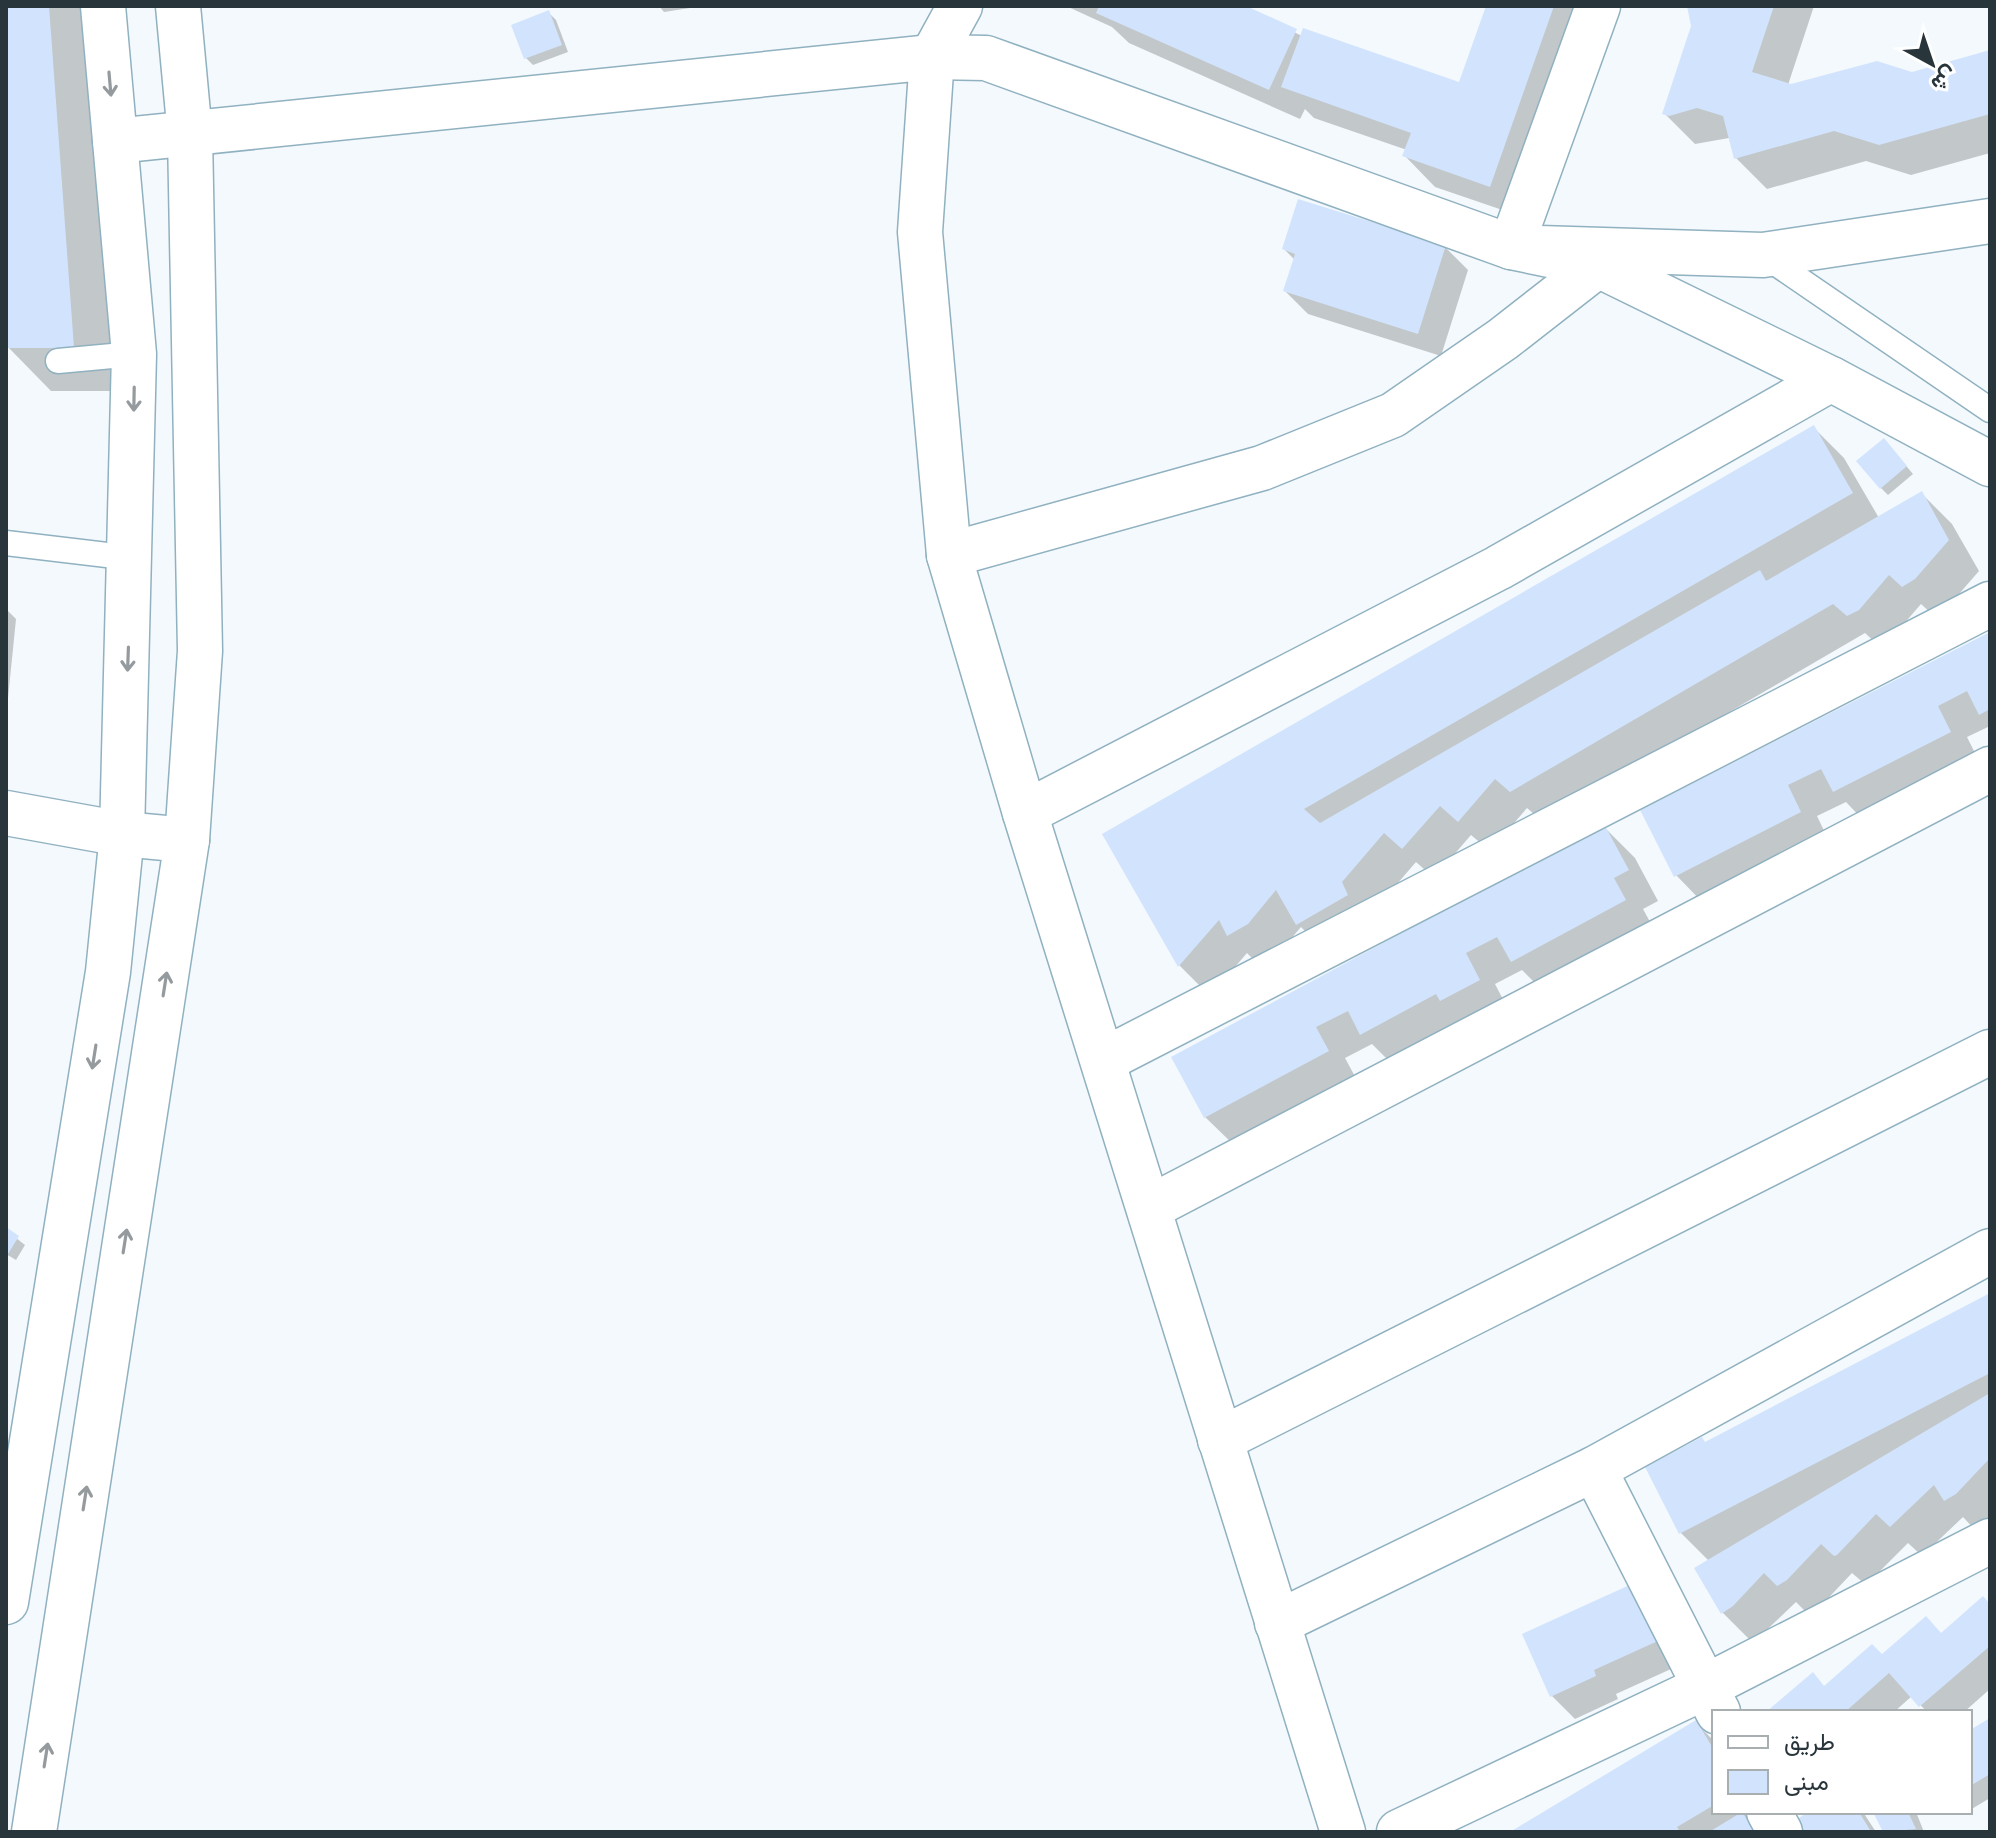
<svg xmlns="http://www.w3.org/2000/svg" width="1996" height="1838" viewBox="0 0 1996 1838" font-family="'Titillium Web',Vazirmatn,sans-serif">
<rect width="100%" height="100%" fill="#f3f9fd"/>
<g fill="#0003">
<path d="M6 6H88L117 391H51L8 347Z"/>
<path d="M659 6H703L664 12Z"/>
<path d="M1066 6H1241L1302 36 1461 85 1489 6H1595L1520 216 1435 187 1405 156 1407 150 1314 118 1305 109 1300 119 1129 43 1112 27Z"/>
<path d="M1689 6H1814L1788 85 1912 74 1990 52V153L1911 175 1866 161 1767 189 1736 158 1729 138 1695 144 1665 114 1693 26Z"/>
<path d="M549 13 556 20 568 52 533 65 526 58Z"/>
<path d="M1445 247 1468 270 1441 356 1308 314 1285 291 1295 260 1284 249Z"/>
<path d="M1813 427 1844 458 1879 518 1921 493 1952 524 1979 571 1946 609 1934 616 1921 604 1890 640 1879 646 1865 633 1542 821 1527 808 1490 851 1471 835 1434 878 1416 862 1371 914 1328 954 1301 927 1278 954 1259 965 1247 953 1210 996 1180 966 1105 835Z"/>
<path d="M1891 448 1913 474 1888 495 1881 488Z"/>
<path d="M6 609 16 619 6 718Z"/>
<path d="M1990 634V726L1967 737 1980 763 1865 822 1846 802 1817 816 1830 843 1706 906 1676 875 1643 811Z"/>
<path d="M1604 827 1635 858 1658 901 1643 909 1655 931 1543 991 1522 970 1495 984 1509 1011 1392 1064 1372 1044 1345 1058 1358 1082 1236 1147 1205 1117 1174 1058Z"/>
<path d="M6 1230 25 1245 16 1260 6 1254Z"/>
<path d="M1990 1295V1521L1976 1531 1963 1517 1922 1556 1908 1543 1866 1585 1852 1573 1817 1610 1809 1615 1796 1602 1753 1643 1723 1613 1709 1561 1681 1533 1647 1467 1706 1443Z"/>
<path d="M1634 1586 1682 1664 1616 1694 1618 1699 1575 1719 1552 1696Z"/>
<path d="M1990 1606V1689L1964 1712H1927L1912 1696 1894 1712H1769L1942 1634Z"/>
<path d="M1990 1721V1798L1970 1810V1733Z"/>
<path d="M1696 1723 1714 1741V1812H1761L1760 1832H1513Z"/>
<path d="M1811 1812H1863L1876 1832H1797Z"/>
<path d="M1875 1812H1916L1924 1832H1886Z"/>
</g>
<g fill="#d2e4fd">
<path d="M6 6H49L74 348H6Z"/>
<path d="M1099 6H1246L1297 29 1269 90 1096 13Z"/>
<path d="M1486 6H1554L1490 187 1402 156 1411 133 1281 87 1303 28 1459 82Z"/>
<path d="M1687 6H1774L1752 72 1791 84 1877 61 1912 72 1990 50V114L1879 145 1834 131 1734 159 1723 116 1697 108 1669 116 1662 114 1691 26Z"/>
<path d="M549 10 562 45 524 59 511 25Z"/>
<path d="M1298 199 1446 245 1418 334 1283 291 1295 254 1282 249Z"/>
<path d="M1814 425 1853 493 1304 809 1320 823 1760 570 1766 581 1922 491 1949 540 1915 579 1902 587 1889 575 1859 610 1847 616 1833 604 1510 792 1495 779 1458 822 1440 806 1402 849 1384 833 1342 882 1348 895 1296 925 1276 890 1248 924 1227 936 1219 920 1178 967 1102 834Z"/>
<path d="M1884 438 1907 466 1880 489 1856 461Z"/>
<path d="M1990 632V709L1979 715 1967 691 1938 706 1951 732 1833 792 1821 769 1788 785 1801 812 1674 877 1640 810Z"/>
<path d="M1604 824 1629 870 1614 878 1626 900 1511 962 1497 937 1466 953 1480 980 1440 1001 1436 994 1360 1035 1348 1011 1316 1027 1329 1051 1204 1118 1171 1057Z"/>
<path d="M6 1227 19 1236 8 1254 6 1253Z"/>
<path d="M1990 1293V1373L1679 1534 1645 1467 1702 1437 1705 1442Z"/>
<path d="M1990 1393V1458L1956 1494 1944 1501 1934 1485 1890 1527 1876 1514 1837 1555 1834 1556 1821 1544 1787 1580 1777 1586 1764 1573 1733 1606 1721 1614 1694 1568Z"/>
<path d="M1634 1583 1660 1640 1594 1670 1596 1676 1550 1697 1522 1634Z"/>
<path d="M1983 1596 1990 1604V1646L1919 1707 1889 1673 1845 1712H1766L1813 1672 1824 1686 1872 1644 1882 1654 1926 1616 1941 1633Z"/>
<path d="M1990 1718V1774L1970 1786V1730Z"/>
<path d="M1696 1720 1714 1750V1805L1677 1827 1680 1832H1510Z"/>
<path d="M1742 1812 1755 1832H1709Z"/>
<path d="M1808 1812H1859L1870 1830 1795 1832 1790 1824Z"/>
<path d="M1873 1812H1908L1916 1829 1883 1832Z"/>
</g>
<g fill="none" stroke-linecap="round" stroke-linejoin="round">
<defs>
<g id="service">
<path d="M1765 256 1990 410"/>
<path d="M58 361 134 354"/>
<path d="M6 543 132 558"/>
</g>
<g id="minor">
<path d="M960 6 932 57 986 58 1511 247 1763 255 1990 221"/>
<path d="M1598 6 1511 247 1598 265 1831 379 1990 464"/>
<path d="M115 141 932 57 920 232 949 555 1025 813 1343 1832"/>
<path d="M949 555 1262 468 1393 415 1503 339 1598 265"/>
<path d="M6 813 122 834 187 840"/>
<path d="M1025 813 1498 568 1831 379"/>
<path d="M1104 1060 1990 604"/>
<path d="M1149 1208 1990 769"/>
<path d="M1220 1440 1990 1052"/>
<path d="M1594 1469 1718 1712"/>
<path d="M1277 1623 1594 1469 1990 1251"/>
<path d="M1769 1812 1780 1832"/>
<path d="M1399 1832 1705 1687 1990 1541"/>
</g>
<g id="trunk">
<path d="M6 1602 108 972 122 834 134 354 103 6"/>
<path d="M34 1832 187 840 200 651 190 135 178 6"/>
</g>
</defs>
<use href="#service" stroke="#90b1c0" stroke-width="27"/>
<use href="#minor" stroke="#90b1c0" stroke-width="47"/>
<use href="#trunk" stroke="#90b1c0" stroke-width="47"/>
<use href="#service" stroke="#fff" stroke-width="24"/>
<use href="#minor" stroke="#fff" stroke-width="44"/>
<use href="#trunk" stroke="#fff" stroke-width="44"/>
</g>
<defs><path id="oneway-shaft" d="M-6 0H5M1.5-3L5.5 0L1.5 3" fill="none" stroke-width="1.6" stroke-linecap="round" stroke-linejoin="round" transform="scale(2)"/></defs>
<g stroke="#949a9d">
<use href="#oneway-shaft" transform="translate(110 84) rotate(85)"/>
<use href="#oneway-shaft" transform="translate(134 399) rotate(91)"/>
<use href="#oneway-shaft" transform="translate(128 659) rotate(92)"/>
<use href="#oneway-shaft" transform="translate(165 984) rotate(-81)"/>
<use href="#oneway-shaft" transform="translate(94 1057) rotate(99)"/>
<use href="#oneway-shaft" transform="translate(125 1241) rotate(-81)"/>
<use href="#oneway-shaft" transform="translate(85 1498) rotate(-81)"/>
<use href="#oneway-shaft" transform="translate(46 1755) rotate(-81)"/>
</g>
<rect width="1996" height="1838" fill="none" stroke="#28353b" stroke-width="16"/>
<rect x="1712" y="1710" width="260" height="104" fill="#ffffff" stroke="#a9aeb1" stroke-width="2"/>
<rect x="1728" y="1736" width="40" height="12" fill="#ffffff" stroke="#a9aeb1" stroke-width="2"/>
<text x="1784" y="1750" font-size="24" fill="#28353b">طريق</text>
<rect x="1728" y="1770" width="40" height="24" fill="#d2e4fd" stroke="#a9aeb1" stroke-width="2"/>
<text x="1784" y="1790" font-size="24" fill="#28353b">مبنى</text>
<g transform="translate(1932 64) rotate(140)" stroke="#ffffff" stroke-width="6" paint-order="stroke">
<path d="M0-6L14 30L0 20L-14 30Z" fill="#28353b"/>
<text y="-12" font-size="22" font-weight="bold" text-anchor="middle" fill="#28353b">ش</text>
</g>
</svg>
